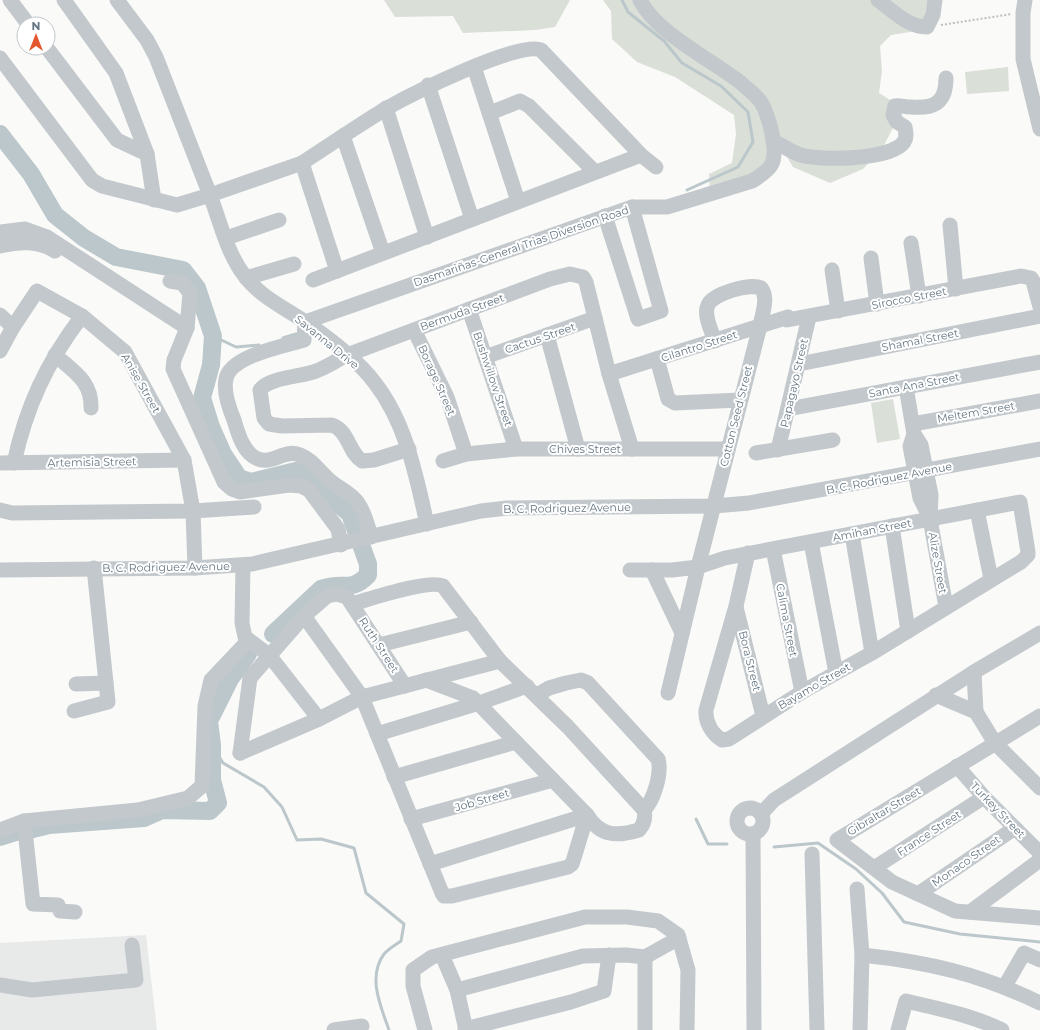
<svg xmlns="http://www.w3.org/2000/svg" width="1040" height="1030" viewBox="0 0 1040 1030" font-family="Montserrat,sans-serif">
<rect width="100%" height="100%" fill="#fafaf8"/>
<path fill="#e8e9e9" d="M146 935 157 1030H0V943Z"/>
<g fill="#dadfd7">
<path d="M384 0H570L555 27 535 30 463 33 453 16 395 17Z"/>
<path d="M603 0H931L930 8 916 31 891 35 880 46 882 71 879 93 898 105 893 128 882 149 863 169 830 183 793 167 781 147 767 166 710 193 709 174 732 163 736 134 734 115 675 77 637 62 612 39 611 11Z"/>
<path d="M1008 67 1009 91 967 94 965 72Z"/>
<path d="M893 399 900 439 877 443 871 403Z"/>
</g>
<g fill="none" stroke-linecap="round" stroke-linejoin="round">
<g stroke="#bbc7cb" stroke-width="3">
<path d="M622 0 628 12 664 41 682 63 721 86 748 112 753 142 738 167 687 190"/>
<path d="M213 336 236 347 259 345"/>
<path d="M283 338 296 334"/>
<path d="M212 745 223 763 264 787 282 807 297 840 321 839 354 848 366 893 404 924 401 941C395 945 388 949 384 954 367 977 381 1007 389 1030"/>
<path d="M696 819 708 844H727"/>
<path d="M774 847 818 843 856 869 882 893 904 922 960 934 1040 942"/>
</g>
<g stroke="#bbc7cb" stroke-width="18">
<path d="M0 134 31 174 55 215 84 238 116 257 183 270 197 288 213 336 211 365 202 398 211 427 223 454 239 478 251 482 300 470 350 514 368 564V575C351 593 342 581 321 589L273 634"/>
<path d="M33 829 49 825 144 818 162 810 210 811 218 803 212 780V745L209 721 230 679 248 654"/>
<path d="M0 837 16 832"/>
</g>
<path stroke="#bbbfc2" stroke-width="2" stroke-dasharray="2 2" stroke-linecap="butt" d="M941 25 1012 14"/>
<g stroke="#c3c8cc" stroke-width="15">
<path d="M10 0 28 24"/>
<path d="M64 0 116 73 147 154"/>
<path d="M878 0C893 11 908 27 927 27L933 15 935 0"/>
<path d="M1025 0 1023 13V59L1040 129"/>
<path d="M47 48 117 140 147 154 154 200"/>
<path d="M0 58 92 180 102 186 177 205 210 195 156 57 147 40 117 0"/>
<path d="M474 67 518 201"/>
<path d="M428 85 472 219"/>
<path d="M386 108 427 237"/>
<path d="M490 113 520 101 529 106 595 172"/>
<path d="M773 141C782 145 791 152 801 155 821 161 891 160 904 142 907 137 906 133 905 127L897 122 893 115 895 106C901 105 904 107 911 107 934 109 946 103 946 78"/>
<path d="M302 163 210 195C220 221 227 253 244 275 259 296 283 307 304 321 329 338 357 359 375 383 406 423 416 475 427 524"/>
<path d="M605 216 638 319 661 311 632 207"/>
<path d="M950 225 956 289"/>
<path d="M0 232 25 229 47 237 187 328"/>
<path d="M226 238 279 220"/>
<path d="M911 243 919 296"/>
<path d="M0 246C19 242 37 240 55 251"/>
<path d="M383 253 343 136C357 127 372 117 387 108 410 95 520 40 541 50L641 155 656 167"/>
<path d="M871 258 877 304"/>
<path d="M832 270 838 311"/>
<path d="M337 271 302 163 343 136"/>
<path d="M246 278 294 264"/>
<path d="M313 280 641 155"/>
<path d="M170 281 182 283 190 293 187 328 174 360 173 369 224 482 232 489 240 492 289 485 301 486 309 490 338 529 341 545"/>
<path d="M469 309 516 449"/>
<path d="M0 315 13 327"/>
<path d="M787 320 1021 276 1031 278 1033 281 1040 307"/>
<path d="M414 330 447 397 466 454"/>
<path d="M547 335 578 449"/>
<path d="M0 351 13 327 37 291 82 316 125 352 184 460 193 511 195 568"/>
<path d="M55 355C73 371 92 381 91 408"/>
<path d="M485 357 595 318"/>
<path d="M657 359 668 399 675 403 740 400"/>
<path d="M799 364 1040 316"/>
<path d="M609 374 788 317"/>
<path d="M906 387 914 434 921 445 931 495 930 519 946 607"/>
<path d="M788 409 1040 362"/>
<path d="M913 424 1040 401"/>
<path d="M914 434 910 446 920 498 929 516"/>
<path d="M409 449 374 460 362 461C348 452 349 431 332 425L282 426 269 424 264 418 260 390C269 377 302 377 316 371 327 367 337 360 347 355L550 279 570 274 583 277 586 282 609 374 632 449"/>
<path d="M778 450 809 317"/>
<path d="M756 453 833 440"/>
<path d="M443 461 466 454 516 449H728"/>
<path d="M0 463 184 460"/>
<path d="M14 463C26 407 47 362 82 316"/>
<path d="M0 510 12 513 193 511 254 507"/>
<path d="M977 510 991 579"/>
<path d="M892 526 908 631"/>
<path d="M852 534 872 653"/>
<path d="M371 537C368 526 365 513 358 503 352 494 341 489 333 483 321 474 312 458 297 454 283 450 271 466 256 458 243 452 238 433 234 420 229 408 223 392 226 379 230 356 284 346 304 340L305 322 632 207H667L752 181C772 169 777 163 773 139 771 128 768 115 762 104 757 95 748 90 741 83 712 60 656 33 640 0"/>
<path d="M811 542 836 673"/>
<path d="M773 549 802 692"/>
<path d="M243 565 242 623 245 637 269 655 319 719"/>
<path d="M0 570 195 568 252 564 481 511 507 508 714 506 749 503 1040 449"/>
<path d="M630 570H672L698 567 725 558 1020 502 1028 552V555L1021 562 872 653 802 692 729 739 722 740C712 734 705 722 706 710L736 606 748 553"/>
<path d="M652 570 682 633"/>
<path d="M352 604C370 599 429 579 443 586L500 661 568 727 644 810C646 818 644 824 639 830 616 837 600 836 587 815"/>
<path d="M736 607 763 716"/>
<path d="M379 645 471 622"/>
<path d="M500 661 362 697 442 893 444 896H452L568 867 572 864 574 858 587 815"/>
<path d="M426 680 473 698 587 815 430 864"/>
<path d="M76 684 106 683"/>
<path d="M668 693 698 567 760 326C762 314 769 298 761 288 751 283 713 293 708 305 703 315 712 332 715 341"/>
<path d="M537 695 549 688 566 683 581 680 588 683 658 759C662 773 654 800 644 810"/>
<path d="M936 695 976 712 995 743 1040 788"/>
<path d="M74 711 108 702 94 568"/>
<path d="M976 712 974 672 1040 633"/>
<path d="M1040 716 837 840 892 882 955 911 1040 918"/>
<path d="M377 734 479 703 527 686"/>
<path d="M240 753 250 678 304 616 327 596 337 594 347 597 405 686"/>
<path d="M240 753 319 719 362 697 304 616"/>
<path d="M957 766 984 797 1040 853"/>
<path d="M394 777 516 742"/>
<circle cx="750" cy="821" r="13"/>
<path d="M761 814 774 800 974 672"/>
<path d="M411 819 553 780"/>
<path d="M24 821 33 904 58 905 60 911 75 912"/>
<path d="M0 830 24 821 138 810 188 798 202 786 205 706 211 680 248 641"/>
<path d="M753 834 754 1030"/>
<path d="M812 854 817 1030"/>
<path d="M874 868 984 797"/>
<path d="M857 889 862 955 860 1030"/>
<path d="M918 894 1015 828"/>
<path d="M970 912 1040 860"/>
<path d="M442 955 457 990 466 1030"/>
<path d="M862 955C928 962 980 974 1040 1003"/>
<path d="M645 957 679 938"/>
<path d="M0 985 32 990 136 980 132 945"/>
<path d="M1005 986 1024 953 1040 960"/>
<path d="M457 990 583 956 626 955 645 957V1030"/>
<path d="M465 1029 571 1002 604 991 609 955"/>
<path d="M334 1030 362 1026"/>
<path d="M425 1030 413 986V970L432 957 585 917H627L658 921 678 935 688 970 687 1030"/>
<path d="M898 1030 906 1001C939 1009 972 1015 1002 1030"/>
</g>
</g>
<g text-anchor="middle" stroke-width="4" stroke-linejoin="round" paint-order="stroke">
<g font-size="11" fill="#657683" stroke="#fff">
<text transform="translate(521 246) rotate(-19)" y="4">Dasmariñas-General Trias Diversion Road</text>
<text transform="translate(909 298) rotate(-11)" y="4">Sirocco Street</text>
<text transform="translate(462 312) rotate(-20)" y="4">Bermuda Street</text>
<text transform="translate(540 338) rotate(-19)" y="4">Cactus Street</text>
<text transform="translate(920 340) rotate(-11)" y="4">Shamal Street</text>
<text transform="translate(327 342) rotate(39)" y="4">Savanna Drive</text>
<text transform="translate(699 346) rotate(-18)" y="4">Cilantro Street</text>
<text transform="translate(493 379) rotate(71)" y="4">Bushwillow Street</text>
<text transform="translate(437 380) rotate(66)" y="4">Borage Street</text>
<text transform="translate(141 383) rotate(60)" y="4">Anise Street</text>
<text transform="translate(794 383) rotate(-77)" y="4">Papagayo Street</text>
<text transform="translate(914 385) rotate(-11)" y="4">Santa Ana Street</text>
<text transform="translate(976 412) rotate(-10)" y="4">Meltem Street</text>
<text transform="translate(736 416) rotate(-76)" y="4">Cotton Seed Street</text>
<text x="585" y="453">Chives Street</text>
<text transform="translate(92 462) rotate(-1)" y="4">Artemisia Street</text>
<text transform="translate(889 478) rotate(-11)" y="4">B. C. Rodriguez Avenue</text>
<text transform="translate(567 508) rotate(-1)" y="4">B. C. Rodriguez Avenue</text>
<text transform="translate(872 530) rotate(-11)" y="4">Amihan Street</text>
<text transform="translate(938 563) rotate(80)" y="4">Alize Street</text>
<text transform="translate(166 567) rotate(-1)" y="4">B. C. Rodriguez Avenue</text>
<text transform="translate(787 620) rotate(79)" y="4">Calima Street</text>
<text transform="translate(379 645) rotate(57)" y="4">Ruth Street</text>
<text transform="translate(750 661) rotate(76)" y="4">Bora Street</text>
<text transform="translate(814 686) rotate(-30)" y="4">Bayamo Street</text>
<text transform="translate(482 800) rotate(-16)" y="4">Job Street</text>
<text transform="translate(998 810) rotate(46)" y="4">Turkey Street</text>
<text transform="translate(884 811) rotate(-31)" y="4">Gibraltar Street</text>
<text transform="translate(929 833) rotate(-33)" y="4">France Street</text>
<text transform="translate(966 861) rotate(-35)" y="4">Monaco Street</text>
</g>
</g>
<g transform="translate(36 36)"><circle r="19" fill="#ffffff" stroke="#c1c8cd"/>
<path d="M0-3L7 15L0 10L-7 15Z" fill="#e4572e"/>
<text y="-6" font-size="11" font-weight="bold" text-anchor="middle" fill="#657683">N</text>
</g>
</svg>
